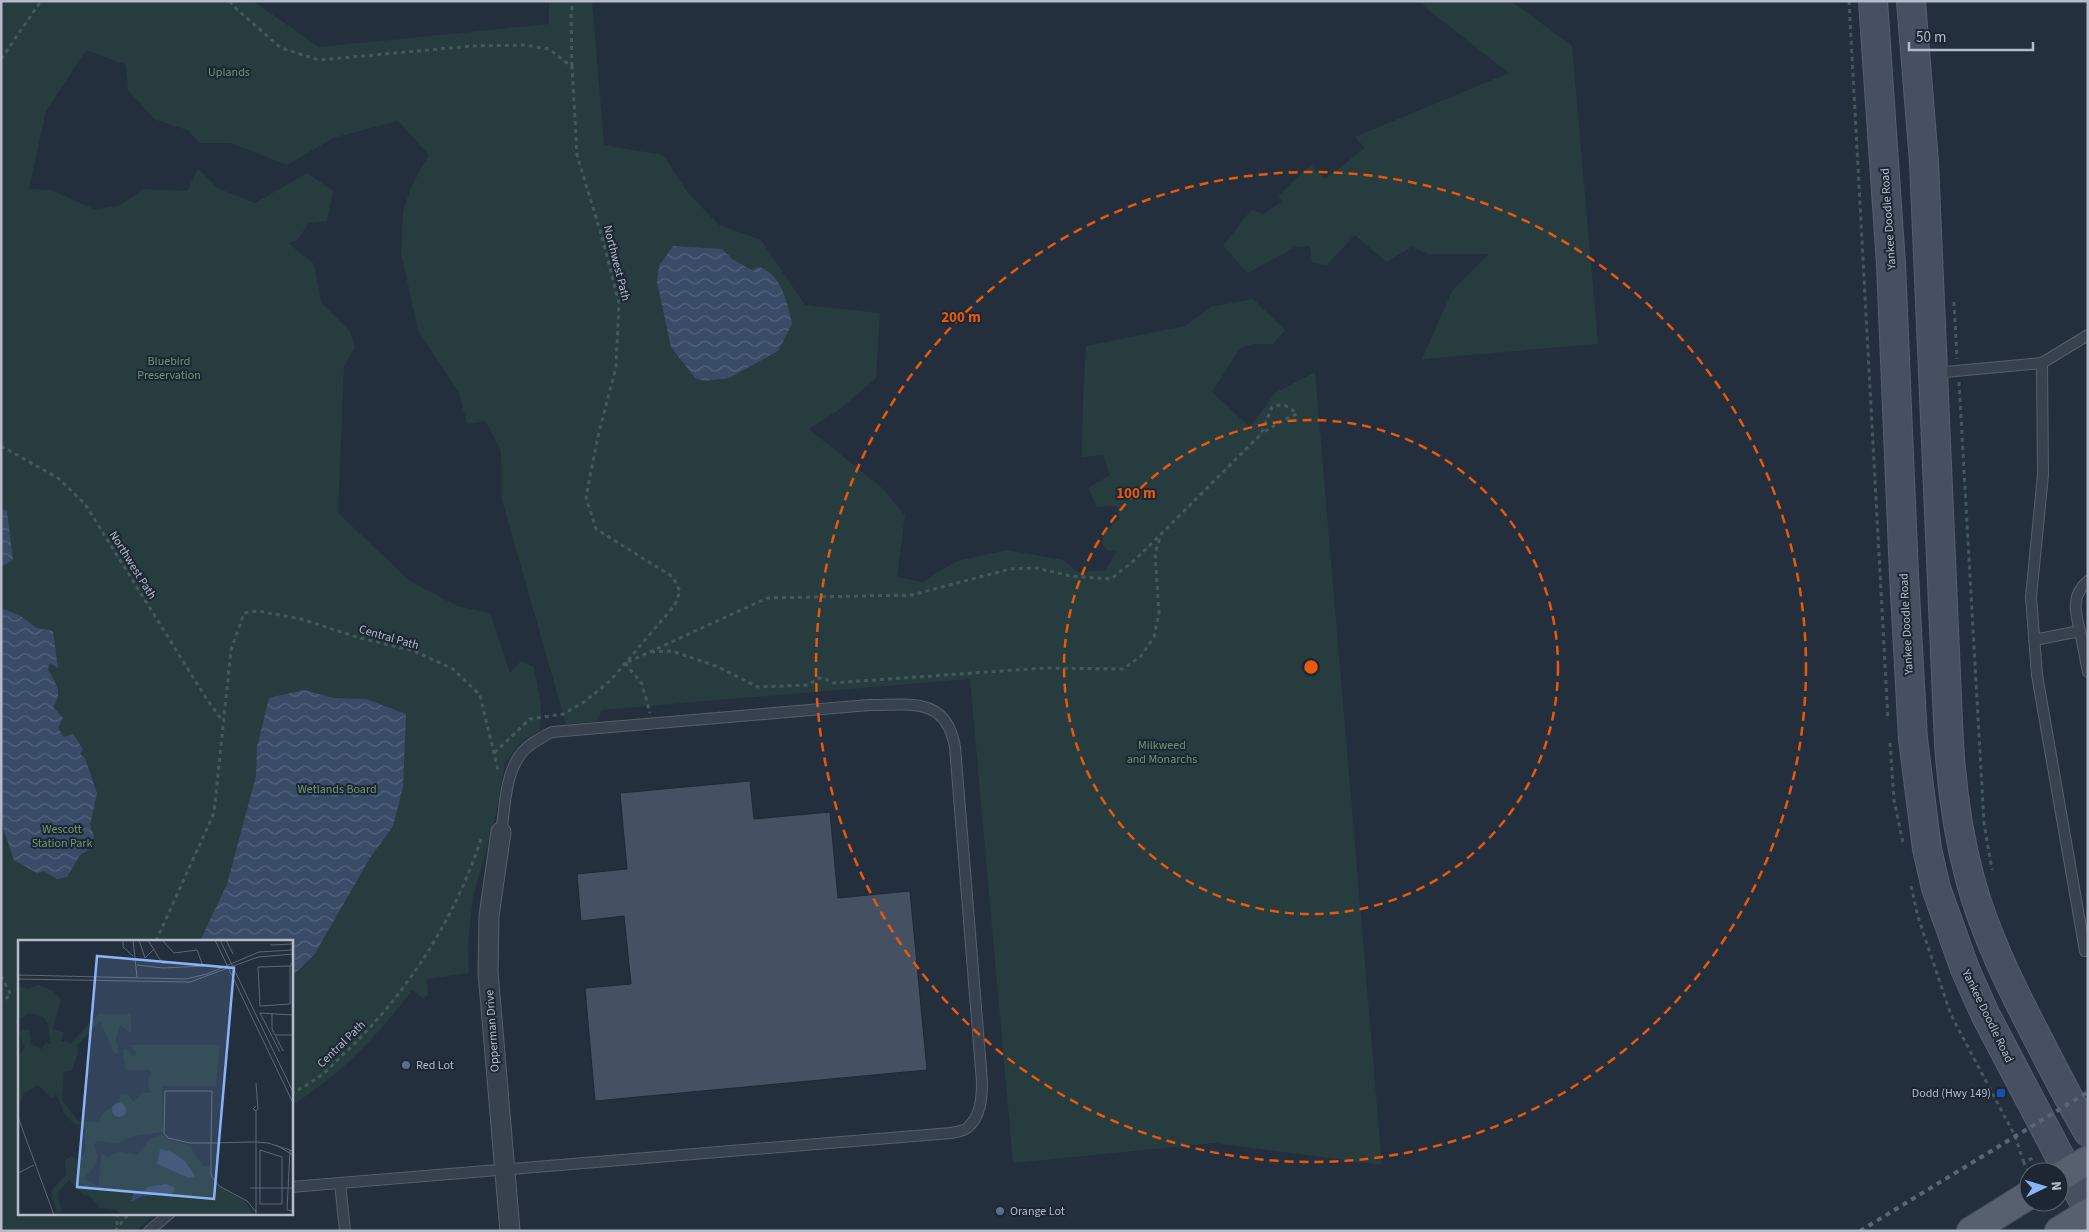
<svg xmlns="http://www.w3.org/2000/svg" width="2089" height="1232" font-family="'Source Sans 3',sans-serif">
  <defs>
    <pattern id="water-waves" width="16" height="10" patternUnits="userSpaceOnUse" patternTransform="scale(1.25)"><rect width="16" height="10" fill="#394c67"/><path d="M0 5q4-4 8 0t8 0" fill="none" stroke="#53647b"/></pattern>
  </defs>
  <rect width="100%" height="100%" fill="#242f3e"/>
  <!-- green -->
  <path fill="#263c3f" d="M4 1H253L319 47 549 24V1H592L604 145 663 155 688 193 719 225 761 240 805 305 880 313 876 378 840 409 809 429 882 488 905 515 897 577 922 582 957 561 1007 550 1063 560 1078 572 1105 570 1116 552 1107 550 1102 543 1105 532 1119 519 1117 506 1097 507 1088 488 1110 475 1103 455 1082 457 1083 399 1086 346 1185 326 1211 307 1253 299 1285 330 1273 344H1253L1240 348 1212 392 1250 427 1275 393 1315 372 1382 1165 1214 1143 1013 1163 970 679 601 710 599 721 566 724 502 500 501 451 486 421 467 424 459 393 418 330 401 253 403 211 412 185 429 155 398 121 333 138 287 165 231 143H200L187 130 154 119 128 90 126 65 86 50 46 111 29 189 51 190 94 209 119 206 143 189 187 191 198 169 217 188 255 203 307 173 333 191 327 221 309 223 297 240 288 243 314 264 321 302 350 331 355 347 344 367 338 513 410 581 457 606 490 613 510 673 521 661 534 667 541 704 540 730 520 743 505 763 496 814 473 897 468 944 469 973 427 979 428 995 423 998 412 990C378 1036 340 1075 291 1106V941H19V1213H155L136 1231H1V3Z
    M1417 1H1511L1572 46 1598 344 1422 359 1452 291 1489 254H1428L1412 247 1386 262 1355 235 1327 265 1312 263 1310 246 1295 247 1248 273 1223 246 1251 210 1264 214 1281 202 1279 195 1311 165 1325 179 1365 148 1355 137 1509 73Z"/>
  <!-- water -->
  <path fill="url(#water-waves)" d="M673 246 722 249 732 259 753 271 758 267C781 272 788 304 792 324L778 351 729 378 704 381 695 378 671 347 657 282 659 266Z
    M1 509 7 511 13 560 1 567Z
    M1 608 19 615 37 628 53 631 58 668 50 663 48 669C55 684 64 691 53 707L63 718 58 728 64 737 73 734 83 749 80 754 85 758 97 793 90 825 94 836 91 848 80 855 67 877 57 879 44 871 37 873 14 860 1 822Z
    M304 690 334 698 366 699 406 714 403 787 393 826 370 858 314 955 291 977V941H200L227 884 256 776 257 747 269 698Z"/>
  <!-- building -->
  <path fill="#455162" stroke="#1f2835" d="M750 781 754 819 830 812 838 898 910 891 927 1070 595 1101 585 988 631 984 624 916 581 921 577 874 627 869 620 793Z"/>
  <g fill="none" stroke-linecap="round" stroke-linejoin="round">
    <!-- lane casing -->
    <g stroke="#565f6c" stroke-width="12">
      <path id="lane" d="M2042 363 2043 475 2031 597 2037 675 2085 951H2088
        M1934 373 2042 363 2088 335
        M2080 631C2075 612 2071 595 2088 581
        M2034 640 2080 631 2088 672
        M340 1183 345 1231
        M291 1187 951 1133C956 1132 964 1131 967 1128 981 1117 982 1097 982 1082L955 747C946 696 910 705 869 705L552 732C540 738 525 746 518 758 505 779 505 808 501 832
        M149 1231 170 1213"/>
    </g>
    <!-- street casing -->
    <g stroke="#565f6c" stroke-width="21">
      <path id="street" d="M501 832 489 916 488 972 510 1231"/>
    </g>
    <!-- secondary casing -->
    <g stroke="#565f6c" stroke-width="30">
      <path id="secondary" d="M1873 1 1891 264 1904 575 1913 739 1927 849 1936 888 1965 969 1985 1014 2088 1210
        M1911 1 1924 162 1948 722C1950 775 1956 827 1970 879 1985 934 2010 985 2036 1035 2053 1068 2069 1100 2088 1132"/>
    </g>
    <!-- primary casing -->
    <g stroke="#414a57" stroke-width="30">
      <path id="primary" d="M2059 1177 2088 1160
        M1971 1231 2029 1195
        M2059 1231 2088 1213"/>
    </g>
    <!-- path -->
    <path stroke="#44595c" stroke-width="3" stroke-dasharray="4 4" stroke-linecap="butt" d="M230 1 233 6 281 48 319 60 472 46 525 45 549 49 572 67 577 155 602 237 619 303 616 367 597 441 586 497 596 529 673 577 680 591 675 605 610 681 584 702 563 714 530 719 494 753
      M1849 1 1888 720
      M1 59 41 1
      M572 66 571 15 573 1
      M1954 302 1957 359
      M1959 382 1984 823 1992 870
      M1 446 58 478 85 504 206 698 222 720
      M651 652 672 651 716 666 758 687 808 685 819 678 826 679 832 683 1044 668 1123 669 1141 656 1154 637 1159 613 1155 553 1161 535
      M628 662 767 598 912 595 1010 569 1036 568 1071 576 1111 579 1136 559 1261 434 1272 407C1283 402 1289 407 1297 414L1283 420 1261 434
      M625 663 642 684 650 713
      M1890 743 1894 800 1903 843
      M1911 886 1918 917 1951 1015 2015 1136 2024 1163
      M156 941 214 813 231 650 244 613 258 611 301 619 360 638 414 651 453 669 480 695 498 770
      M1 976 11 995 1 1002
      M291 1094C301 1088 311 1083 320 1076 330 1069 339 1058 348 1050 409 991 456 917 482 836
      M2029 1172 2024 1163 2036 1156
      M117 1213V1225
      M115 1231 129 1213"/>
    <!-- lane -->
    <use href="#lane" stroke="#38414e" stroke-width="10"/>
    <!-- street -->
    <use href="#street" stroke="#38414e" stroke-width="19"/>
    <!-- secondary -->
    <use href="#secondary" stroke="#465061" stroke-width="28"/>
    <!-- primary -->
    <use href="#primary" stroke="#56606e" stroke-width="28"/>
    <!-- rail -->
    <path stroke="#5a6575" stroke-width="4" stroke-dasharray="5 5" stroke-linecap="butt" d="M1860 1231 2088 1092"/>
  </g>
  <!-- distance rings -->
  <g fill="none" stroke="#e8590c" stroke-width="2.5" stroke-dasharray="9 6">
    <circle cx="1311" cy="667" r="247"/>
    <circle cx="1311" cy="667" r="495"/>
  </g>
  <!-- markers -->
  <g fill="#5c6f8a" stroke="#1d2633" stroke-width="2">
    <circle cx="406" cy="1065" r="5"/>
    <circle cx="1000" cy="1211" r="5"/>
  </g>
  <rect fill="#1a4fb4" stroke="#1d2633" stroke-width="2" x="1996" y="1088" width="10" height="10" rx="2.5"/>
  <g text-anchor="middle" stroke-width="4" stroke-linejoin="round" paint-order="stroke">
    <!-- park labels -->
    <g font-size="12" fill="#6b9a76" stroke="#1d2633">
      <text x="229" y="76">Uplands</text>
      <text x="169" y="365">Bluebird<tspan x="169" dy="14">Preservation</tspan></text>
      <text x="1162" y="749">Milkweed<tspan x="1162" dy="14">and Monarchs</tspan></text>
      <text x="337" y="793">Wetlands Board</text>
      <text x="62" y="833">Wescott<tspan x="62" dy="14">Station Park</tspan></text>
    </g>
    <!-- street labels -->
    <g font-size="12" fill="#b4bcc9" stroke="#1d2633">
      <text transform="translate(1888 219) rotate(-94)" y="4">Yankee Doodle Road</text>
      <text transform="translate(617 263) rotate(76)" y="4">Northwest Path</text>
      <text transform="translate(133 565) rotate(58)" y="4">Northwest Path</text>
      <text transform="translate(1906 624) rotate(-93)" y="4">Yankee Doodle Road</text>
      <text transform="translate(389 637) rotate(16)" y="4">Central Path</text>
      <text transform="translate(1988 1016) rotate(64)" y="4">Yankee Doodle Road</text>
      <text transform="translate(492 1031) rotate(-94)" y="4">Opperman Drive</text>
      <text transform="translate(341 1044) rotate(-44)" y="4">Central Path</text>
    </g>
    <!-- poi labels -->
    <g font-size="12" fill="#b4bcc9" stroke="#1d2633" text-anchor="start">
      <text x="416" y="1069">Red Lot</text>
      <text x="1991" y="1097" text-anchor="end">Dodd (Hwy 149)</text>
      <text x="1010" y="1215">Orange Lot</text>
    </g>
  </g>
  <!-- overview -->
  <g transform="translate(18 940)">
    <rect width="275" height="275" fill="#242f3e"/>
    <path d="M20 45 35 51 43 59 35 89 46 93 43 101 53 103 80 74H113V93L102 85 98 99 101 112 98 114 95 111 82 81 59 106 60 114 53 131 46 132 44 160 60 181 81 182 83 175 101 161 102 153 110 154 115 162 125 152 132 153 130 141 133 130H108L104 111 108 108 115 117 118 113 113 105H202L198 146H144L145 192 114 196 100 204 80 201 76 204 80 217 77 226 66 238 80 246 84 212 89 217 101 211 119 215 132 199 145 194 149 199 171 205 185 226H192L196 244 227 261 236 275H105L98 270 81 268 80 264 70 255 67 256 51 240 41 251 40 259 44 271 39 273 33 251 48 235 47 220 54 216 60 221 67 212V187L55 183 45 171 39 155 34 158 20 145 6 154 0 163V118L7 107 2 96 3 89 11 90 13 104 24 109 28 102 33 105 30 84 25 77 12 73 1 79 0 87V46L10 49Z" fill="#263c3f"/>
    <path d="M94 170a7 7 0 1 1 14 0a7 7 0 1 1-14 0ZM142 209 154 212 168 222 177 236 171 238 139 224ZM148 244 157 248 154 254 125 256 113 262 116 251 123 254 130 247Z" fill="#394c67"/>
    <path fill="none" stroke="#5e6776" stroke-width="1" d="M105 0V7L115 16M115 0 119 37M121 0 127 18 135 10M130 0 144 23H149M197 0 275 163M202 0 275 152M208 0 215 14M252 5 275 4M119 25 145 28 185 26 179 10 156 13 144 0M272 26 240 27 242 66 272 64V26L275 22M0 35 168 39 189 34 241 12 275 10M0 39 172 42 240 17 275 14M254 73V89L265 111M257 95H275M262 112 242 73 275 75M238 143 240 169 238 171 235 169 238 166M0 177 36 275M258 205 275 215M242 210 264 217V264H242ZM272 210 269 270 275 271M275 223V243M0 233 16 225M232 248H275M238 272 229 261 201 246 194 237 193 234V203L194 153V151H147L146 193 150 198 172 203H193L234 202H238L250 203 275 211M238 275V171"/>
    <path fill="#8ab4f8" fill-opacity="0.15" stroke="#8ab4f8" stroke-width="2.5" d="M79 16 216 28 196 259 59 247Z"/>
    <rect width="275" height="275" fill="none" stroke="#b4bcc9" stroke-width="2.5"/>
  </g>
  <circle cx="1311" cy="667" r="8" fill="#e8590c" stroke="#1d2633" stroke-width="2.5"/>
  <g font-size="15" text-anchor="middle" font-weight="bold" fill="#e8590c" stroke="#1d2633" stroke-width="4" stroke-linejoin="round" paint-order="stroke">
    <text x="961" y="322">200 m</text>
    <text x="1136" y="498">100 m</text>
  </g>
  <!-- border -->
  <rect width="2089" height="1232" fill="none" stroke="#b4bcc9" stroke-width="5"/>
  <!-- north arrow -->
  <g transform="translate(2044 1187) rotate(85)"><circle r="24" fill="#1d2633" stroke="#59626f"/>
  <path d="M0-4L9 19L0 12L-9 19Z" fill="#8ab4f8"/>
  <text y="-8" font-size="14" font-weight="bold" text-anchor="middle" fill="#b4bcc9">N</text>
  </g>
  <!-- scale -->
  <path d="M1909 42v8h124v-8" fill="none" stroke="#b4bcc9" stroke-width="2.5"/>
  <text x="1916" y="42" font-size="15" fill="#b4bcc9" stroke="#1d2633" stroke-width="4" paint-order="stroke">50 m</text>
</svg>
